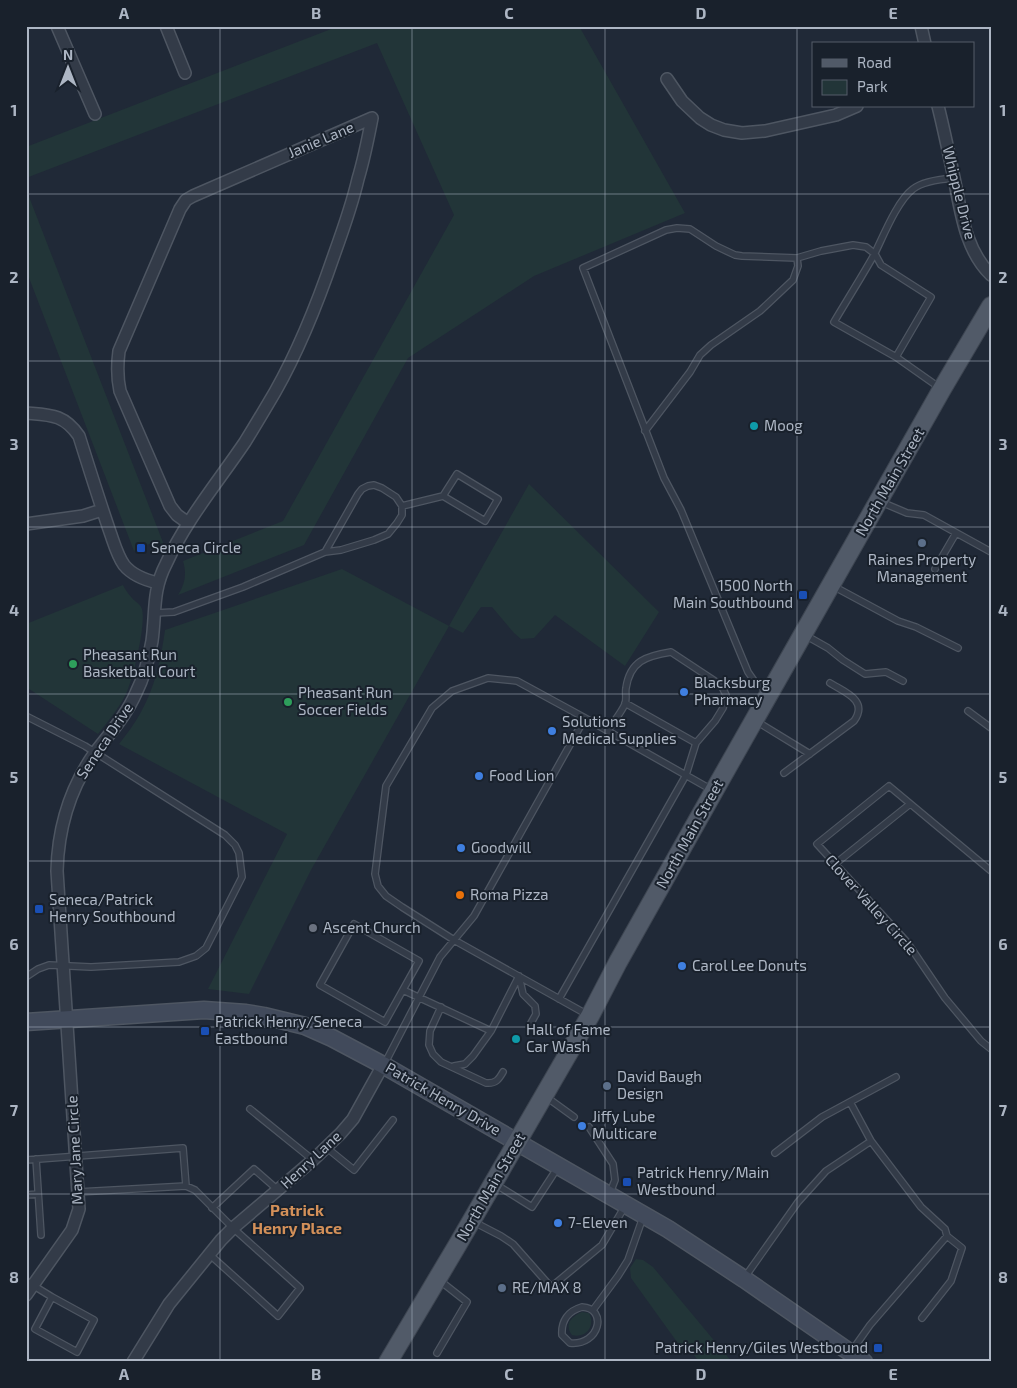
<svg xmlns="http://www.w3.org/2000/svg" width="1017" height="1388" font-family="'Exo 2',sans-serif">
  <rect width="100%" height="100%" fill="#202937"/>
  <!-- green -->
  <path fill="#223538" d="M339 26H579L685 213 534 276 408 358 304 545 178 595C185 584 187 574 183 561L283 521 454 215 377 43 26 178V147Z
    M26 189 147 501 164 545C153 542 143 544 134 551L26 270Z
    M529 484 659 612 625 666 555 615 534 638 521 639 514 633 492 607H481L463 633 449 626 311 870 249 994 208 989 287 834 119 744C127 734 135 723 141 712 155 687 161 659 165 630L342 569 449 626Z
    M123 585C125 589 128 594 132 598 135 602 140 603 142 609 146 624 134 674 128 689 122 705 109 720 98 734L26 687V624Z
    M636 1259 643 1260 653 1267 732 1362H699L691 1351 677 1342 631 1278 630 1268Z
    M582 1312 589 1313C596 1326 586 1339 572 1335 564 1324 571 1317 582 1312Z"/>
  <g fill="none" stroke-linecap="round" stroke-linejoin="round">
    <!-- service casing -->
    <g stroke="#4e5662" stroke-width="8">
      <path id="service" d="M940 388 896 357 834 322C847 300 861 278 874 255 883 237 897 201 913 189 923 181 942 179 954 178
        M645 431 690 372 700 355 711 345 760 311 793 280 798 266 797 258
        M457 474 498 499 485 521 443 496Z
        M881 502 907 513 924 515 991 552
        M402 506 443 496
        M935 569 956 533
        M833 586 898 621 916 627 958 648
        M155 613 174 612 243 587 325 552 341 550 374 540 388 534 397 523 402 515V506L396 497 382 488 374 485 368 486 362 489 358 494 325 552
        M805 635 828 648 843 660 865 674 886 672 903 681
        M768 692 755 682 748 672 681 510 664 478 583 268 666 230 677 228 690 229 716 246 735 255 742 256 797 258 821 251 853 245 866 247 875 254 881 265 931 297 896 357
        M625 703 696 743
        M968 711 991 728
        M26 716 85 746 225 835 235 845 239 853 242 877 206 948 196 956 179 962 91 967 49 965 38 969 26 977
        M756 721 810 754
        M784 773 854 721C869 700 844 692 830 683
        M835 864 910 804
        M991 871 889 786 817 844 907 942 945 998 981 1041 991 1049
        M354 924 419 961 385 1022 320 985Z
        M519 976 523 994 535 1006 536 1014 531 1023
        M403 990 491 1031
        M559 999 686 775 696 743 715 721 723 708 726 695 721 685 671 652C646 656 630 661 626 688 625 693 627 699 625 704 621 713 613 722 608 731
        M441 1007 430 1031 429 1045 433 1054 441 1062 486 1083C496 1084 499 1079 503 1072
        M588 1015 454 940 402 907 386 896 378 886 375 874 386 786 432 708 452 691 488 678 517 681 585 718 712 790
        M385 1063 440 957 474 916 585 718
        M454 1066 465 1064 473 1056 491 1031 519 976
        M545 1096 574 1117
        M850 1102 871 1141 921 1207 945 1229 947 1236 962 1248 951 1281 922 1318
        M250 1109 313 1160
        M589 1127 613 1164 615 1180 610 1193
        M327 1148 354 1170 393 1120
        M775 1153 822 1117 896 1077
        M36 1159 41 1235
        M26 1160 183 1148 186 1186
        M495 1184 532 1207 558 1167
        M78 1192 186 1186 195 1190 233 1228 300 1288 278 1316 209 1254
        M26 1195 38 1194
        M212 1208 254 1169 278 1190
        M474 1222 501 1236 513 1244 551 1287 602 1245 625 1206
        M745 1277 798 1202 826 1171 871 1141
        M26 1281 52 1297
        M52 1297 94 1320 77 1352 35 1329Z
        M582 1307C608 1308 600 1346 570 1343L562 1335C561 1321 568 1311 582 1307Z
        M593 1310 618 1276 628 1260 643 1217
        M851 1352 870 1325 947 1236
        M437 1353 467 1302 439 1280"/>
    </g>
    <!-- minor casing -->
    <g stroke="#4e5662" stroke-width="14">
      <path id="minor" d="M57 26 95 114
        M166 26 185 73
        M921 26 925 44
        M667 79 682 101 700 118 711 125 724 130 742 133 765 131 836 115 857 106
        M938 106C944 130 949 154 954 178 961 211 965 250 991 275
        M26 413C50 415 64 414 79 436 89 468 99 500 110 532 114 543 117 555 124 565 132 575 145 580 158 583
        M26 524 83 516 102 510
        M26 1295 72 1230 79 1209 57 871C58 828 69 790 94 754 109 734 126 716 136 693 144 677 149 658 152 641 156 612 152 591 166 564 186 520 218 482 245 442 255 426 265 409 275 392 300 348 318 302 334 255 343 230 352 205 358 179 364 159 368 139 372 118L193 196 186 200 180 209 119 351C117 366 117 377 120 391L170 506 177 515 188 523
        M133 1362 169 1304 221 1240 233 1228 313 1160 341 1133 353 1119 383 1065"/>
    </g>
    <!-- secondary casing -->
    <g stroke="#4e5662" stroke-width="19">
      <path id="secondary" d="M26 1022 204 1010 246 1013 264 1016 305 1026 332 1038 383 1065 668 1229 744 1279 864 1362"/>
    </g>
    <!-- primary casing -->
    <g stroke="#3d4551" stroke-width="20">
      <path id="primary" d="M388 1362 458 1244 590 1016 618 962 714 791 942 389 991 306"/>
    </g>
    <!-- service -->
    <use href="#service" stroke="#333b48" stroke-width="5.5"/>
    <!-- minor -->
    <use href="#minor" stroke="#333b48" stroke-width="11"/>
    <!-- secondary -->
    <use href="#secondary" stroke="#414a5b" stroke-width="16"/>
    <!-- primary -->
    <use href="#primary" stroke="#515a68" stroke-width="18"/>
  </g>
  <!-- grid -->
  <path fill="none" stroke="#adb6c4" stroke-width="1" stroke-opacity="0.55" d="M220 26V1362M412 26V1362M605 26V1362M797 26V1362M26 194H991M26 361H991M26 527H991M26 694H991M26 861H991M26 1027H991M26 1194H991"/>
  <!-- markers -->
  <g fill="#0f9aa8" stroke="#19212c" stroke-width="2">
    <circle cx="754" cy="426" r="5"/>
    <circle cx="516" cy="1039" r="5"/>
  </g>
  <g fill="#5c6f8a" stroke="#19212c" stroke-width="2">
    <circle cx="922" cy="543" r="5"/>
    <circle cx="607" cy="1086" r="5"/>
    <circle cx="502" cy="1288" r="5"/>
  </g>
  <g fill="#1a4fb4" stroke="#19212c" stroke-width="2">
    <rect x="136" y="543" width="10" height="10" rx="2.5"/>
    <rect x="798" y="590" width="10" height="10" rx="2.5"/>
    <rect x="34" y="904" width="10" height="10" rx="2.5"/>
    <rect x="200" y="1026" width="10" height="10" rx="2.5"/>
    <rect x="622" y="1177" width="10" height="10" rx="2.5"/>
    <rect x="873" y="1343" width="10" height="10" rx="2.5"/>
  </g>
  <g fill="#2e9e5b" stroke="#19212c" stroke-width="2">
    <circle cx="73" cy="664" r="5"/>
    <circle cx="288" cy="702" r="5"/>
  </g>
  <g fill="#3f7fe0" stroke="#19212c" stroke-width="2">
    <circle cx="684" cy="692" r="5"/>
    <circle cx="552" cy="731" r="5"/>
    <circle cx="479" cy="776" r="5"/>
    <circle cx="461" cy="848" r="5"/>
    <circle cx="682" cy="966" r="5"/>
    <circle cx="582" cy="1126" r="5"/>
    <circle cx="558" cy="1223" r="5"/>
  </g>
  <circle fill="#e8710a" stroke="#19212c" stroke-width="2" cx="460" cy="895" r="5"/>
  <circle fill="#6b7280" stroke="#19212c" stroke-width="2" cx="313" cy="928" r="5"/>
  <g text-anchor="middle" stroke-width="4" stroke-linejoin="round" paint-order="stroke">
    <!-- street labels -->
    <g font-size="15" fill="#adb6c4" stroke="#19212c">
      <text transform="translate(321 140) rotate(-23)" y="5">Janie Lane</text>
      <text transform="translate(959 193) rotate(76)" y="5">Whipple Drive</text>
      <text transform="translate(890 482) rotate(-60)" y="5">North Main Street</text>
      <text transform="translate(105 741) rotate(-56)" y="5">Seneca Drive</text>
      <text transform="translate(690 834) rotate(-61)" y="5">North Main Street</text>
      <text transform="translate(871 905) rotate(48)" y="5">Clover Valley Circle</text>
      <text transform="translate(443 1099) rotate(30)" y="5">Patrick Henry Drive</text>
      <text transform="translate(75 1150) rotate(-93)" y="5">Mary Jane Circle</text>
      <text transform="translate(311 1160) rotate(-43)" y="5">Henry Lane</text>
      <text transform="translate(491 1187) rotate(-60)" y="5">North Main Street</text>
    </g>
    <!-- poi labels -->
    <g font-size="15" fill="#adb6c4" stroke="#19212c" text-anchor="start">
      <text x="764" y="431">Moog</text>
      <text x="151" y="553">Seneca Circle</text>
      <text x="922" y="565" text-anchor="middle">Raines Property<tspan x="922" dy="17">Management</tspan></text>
      <text x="793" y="591" text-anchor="end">1500 North<tspan x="793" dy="17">Main Southbound</tspan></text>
      <text x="83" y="660">Pheasant Run<tspan x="83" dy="17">Basketball Court</tspan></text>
      <text x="694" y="688">Blacksburg<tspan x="694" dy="17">Pharmacy</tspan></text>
      <text x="298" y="698">Pheasant Run<tspan x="298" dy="17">Soccer Fields</tspan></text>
      <text x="562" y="727">Solutions<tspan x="562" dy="17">Medical Supplies</tspan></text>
      <text x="489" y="781">Food Lion</text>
      <text x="471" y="853">Goodwill</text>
      <text x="470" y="900">Roma Pizza</text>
      <text x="49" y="905">Seneca/Patrick<tspan x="49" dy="17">Henry Southbound</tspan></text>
      <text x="323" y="933">Ascent Church</text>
      <text x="692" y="971">Carol Lee Donuts</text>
      <text x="215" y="1027">Patrick Henry/Seneca<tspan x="215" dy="17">Eastbound</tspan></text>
      <text x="526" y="1035">Hall of Fame<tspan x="526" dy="17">Car Wash</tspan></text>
      <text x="617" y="1082">David Baugh<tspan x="617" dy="17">Design</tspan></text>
      <text x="592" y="1122">Jiffy Lube<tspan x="592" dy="17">Multicare</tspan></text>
      <text x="637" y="1178">Patrick Henry/Main<tspan x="637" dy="17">Westbound</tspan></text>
      <text x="568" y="1228">7-Eleven</text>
      <text x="512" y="1293">RE/MAX 8</text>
      <text x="868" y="1353" text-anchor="end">Patrick Henry/Giles Westbound</text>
    </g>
    <!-- neighbourhood labels -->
    <g font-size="16" font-weight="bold" fill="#d39059" stroke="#19212c">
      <text x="297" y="1216">Patrick<tspan x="297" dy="18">Henry Place</tspan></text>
    </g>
  </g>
  <!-- border -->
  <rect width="1017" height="1388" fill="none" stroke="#19212c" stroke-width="55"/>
  <!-- legend -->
  <rect x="812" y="42" width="162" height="65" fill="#19212c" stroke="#545d69"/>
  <rect x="822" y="59" width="25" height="8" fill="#515a68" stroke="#545d69"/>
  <text x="857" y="68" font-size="15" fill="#adb6c4">Road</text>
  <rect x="822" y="80" width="25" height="15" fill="#223538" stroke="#545d69"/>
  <text x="857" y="92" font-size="15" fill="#adb6c4">Park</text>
  <!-- north arrow -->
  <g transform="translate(68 68)" stroke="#19212c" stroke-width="4" paint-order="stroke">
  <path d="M0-4L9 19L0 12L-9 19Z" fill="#adb6c4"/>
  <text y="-8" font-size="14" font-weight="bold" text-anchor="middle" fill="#adb6c4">N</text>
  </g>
  <rect x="28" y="28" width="962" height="1332" fill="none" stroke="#adb6c4" stroke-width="2"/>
  <g font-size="16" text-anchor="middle" font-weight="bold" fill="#adb6c4">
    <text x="124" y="19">A</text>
    <text x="316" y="19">B</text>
    <text x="509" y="19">C</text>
    <text x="701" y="19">D</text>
    <text x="893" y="19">E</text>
    <text x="14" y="116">1</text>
    <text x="1003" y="116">1</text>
    <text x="14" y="283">2</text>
    <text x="1003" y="283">2</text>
    <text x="14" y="450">3</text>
    <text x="1003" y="450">3</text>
    <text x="14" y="616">4</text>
    <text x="1003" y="616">4</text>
    <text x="14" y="783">5</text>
    <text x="1003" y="783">5</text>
    <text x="14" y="950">6</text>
    <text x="1003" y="950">6</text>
    <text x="14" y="1116">7</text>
    <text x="1003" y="1116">7</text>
    <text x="14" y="1283">8</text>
    <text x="1003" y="1283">8</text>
    <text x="124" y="1380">A</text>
    <text x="316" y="1380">B</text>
    <text x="509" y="1380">C</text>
    <text x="701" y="1380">D</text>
    <text x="893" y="1380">E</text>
  </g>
</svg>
